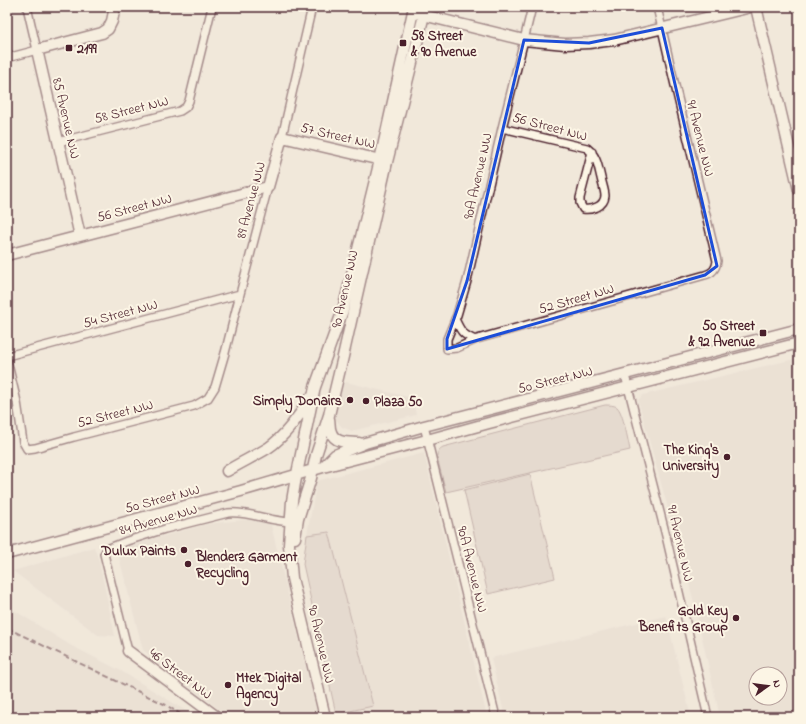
<svg xmlns="http://www.w3.org/2000/svg" width="806" height="724" font-family="'Indie Flower',sans-serif">
  <rect width="100%" height="100%" fill="#f1e8da"/>
  <filter id="ink" filterUnits="userSpaceOnUse"><feTurbulence type="fractalNoise" baseFrequency=".025" numOctaves="2"/><feDisplacementMap in="SourceGraphic" scale="8" xChannelSelector="R" yChannelSelector="G"/><feConvolveMatrix kernelMatrix="1 2 1 2 8 2 1 2 1" color-interpolation-filters="sRGB"/></filter>
  <g filter="url(#ink)">
    <!-- built -->
    <path fill="#e4d9cd" fill-rule="evenodd" d="M799 358V717H720L694 602 638 400 643 395ZM756 674H780V698H756Z
      M346 382 412 398 416 415 352 431 342 427 333 416 339 389Z
      M424 453 487 717H337L336 714 373 705 328 532 307 535 317 481Z
      M269 517 318 717H229L143 650 117 549 207 524Z
      M94 547 99 561 115 636 98 635 13 571Z
      M7 606 70 645 121 671 196 717H16L7 710Z
      M666 616 691 717H505L491 658Z"/>
    <!-- green -->
    <path fill="#d8cac0" stroke="#917476" d="M605 405C609 405 614 405 617 407 623 412 628 441 630 450L446 492 437 457C437 452 439 449 443 447Z
      M530 474 555 578 488 594 464 490Z
      M329 532 373 706 336 714 303 564 307 535Z"/>
    <g fill="none" stroke-linecap="round" stroke-linejoin="round">
      <!-- street casing -->
      <g stroke="#4a1f2b" stroke-width="10">
        <path id="street" d="M532 7 524 40 502 128 467 281 457 315 447 339V349L457 348 477 339 705 275C713 273 716 269 717 261L673 77 657 7
          M7 58 37 50 27 7
          M502 128 587 148C597 156 598 166 601 178 602 183 605 191 605 196 604 207 592 210 583 209L580 203V198L592 152
          M282 137 312 7
          M58 142 180 111 186 107 189 101 212 7
          M455 319C461 332 462 334 475 340
          M7 356 240 294
          M7 360 17 402 23 442 27 449 35 448 74 437 194 406 208 398 215 387 225 353 240 294 268 187
          M625 375 666 536 708 717
          M424 426 496 717
          M128 651 104 554 107 549 127 541 165 529 228 513C251 511 272 523 295 522"/>
      </g>
      <!-- secondary casing -->
      <g stroke="#4a1f2b" stroke-width="13">
        <path id="secondary" d="M756 7 799 190
          M419 14 524 40 565 44 589 43 614 40 751 7
          M80 236 37 50 102 33 108 29 112 21 115 7
          M7 255 268 187 282 137 385 161
          M329 419C330 423 329 428 331 432 335 444 349 442 359 443
          M323 467 335 455 365 443 424 426 799 329
          M227 471C240 463 255 456 268 448 284 437 300 416 310 398
          M295 538 298 519 311 478 316 455 329 415 342 361 387 162 426 7
          M7 554 241 491 323 467 427 440 489 423 799 343
          M128 651 217 717
          M325 717 292 578 289 545 292 501 295 483 315 387 343 310 380 160 414 7"/>
      </g>
      <!-- street -->
      <use href="#street" stroke="#fcf5e5" stroke-width="7"/>
      <!-- secondary -->
      <use href="#secondary" stroke="#fcf5e5" stroke-width="10"/>
      <!-- rail -->
      <path stroke="#4a1f2b" stroke-width="2" stroke-dasharray="6 3" stroke-linecap="butt" d="M7 628 166 705 185 717"/>
    </g>
  </g>
  <!-- marked area -->
  <path d="M0 0H806V724H0ZM662 28 717 266 705 275 447 349V339L467 281 524 40 589 43Z" fill="#f1e8da" fill-opacity=".55" fill-rule="evenodd"/>
  <path fill="none" stroke="#1d4ed8" stroke-width="3" stroke-linejoin="round" d="M662 28 717 266 705 275 447 349V339L467 281 524 40 589 43Z"/>
  <!-- markers -->
  <g fill="#4a1f2b" stroke="#fcf5e5" stroke-width="1.5">
    <rect x="399" y="39" width="8" height="8" rx="2"/>
    <rect x="65" y="44" width="8" height="8" rx="2"/>
    <rect x="759" y="329" width="8" height="8" rx="2"/>
    <circle cx="350" cy="400" r="4"/>
    <circle cx="366" cy="401" r="4"/>
    <circle cx="727" cy="457" r="4"/>
    <circle cx="184" cy="550" r="4"/>
    <circle cx="188" cy="564" r="4"/>
    <circle cx="736" cy="618" r="4"/>
    <circle cx="228" cy="685" r="4"/>
  </g>
  <g text-anchor="middle" stroke-width="4" stroke-linejoin="round" paint-order="stroke">
    <!-- poi labels -->
    <g font-size="14" font-weight="bold" fill="#4a1f2b" stroke="#fcf5e5" text-anchor="start">
      <text x="411" y="40">58 Street<tspan x="411" dy="16">&amp; 90 Avenue</tspan></text>
      <text x="77" y="53">2199</text>
      <text x="755" y="330" text-anchor="end">50 Street<tspan x="755" dy="16">&amp; 92 Avenue</tspan></text>
      <text x="342" y="405" text-anchor="end">Simply Donairs</text>
      <text x="374" y="406">Plaza 50</text>
      <text x="719" y="454" text-anchor="end">The King's<tspan x="719" dy="16">University</tspan></text>
      <text x="176" y="555" text-anchor="end">Dulux Paints</text>
      <text x="196" y="561">Blenderz Garment<tspan x="196" dy="16">Recycling</tspan></text>
      <text x="728" y="615" text-anchor="end">Gold Key<tspan x="728" dy="16">Benefits Group</tspan></text>
      <text x="236" y="682">Mtek Digital<tspan x="236" dy="16">Agency</tspan></text>
    </g>
    <!-- street labels -->
    <g font-size="14" fill="#4a1f2b" stroke="#fcf5e5">
      <text transform="translate(131 109) rotate(-14)" y="5">58 Street NW</text>
      <text transform="translate(67 118) rotate(77)" y="5">85 Avenue NW</text>
      <text transform="translate(550 126) rotate(15)" y="5">56 Street NW</text>
      <text transform="translate(338 135) rotate(13)" y="5">57 Street NW</text>
      <text transform="translate(701 138) rotate(76)" y="5">91 Avenue NW</text>
      <text transform="translate(477 176) rotate(-77)" y="5">90A Avenue NW</text>
      <text transform="translate(250 200) rotate(-75)" y="5">89 Avenue NW</text>
      <text transform="translate(134 207) rotate(-15)" y="5">56 Street NW</text>
      <text transform="translate(344 289) rotate(-77)" y="5">90 Avenue NW</text>
      <text transform="translate(576 298) rotate(-16)" y="5">52 Street NW</text>
      <text transform="translate(120 313) rotate(-15)" y="5">54 Street NW</text>
      <text transform="translate(555 379) rotate(-14)" y="5">50 Street NW</text>
      <text transform="translate(115 413) rotate(-14)" y="5">52 Street NW</text>
      <text transform="translate(162 498) rotate(-15)" y="5">50 Street NW</text>
      <text transform="translate(158 519) rotate(-16)" y="5">84 Avenue NW</text>
      <text transform="translate(681 543) rotate(77)" y="5">91 Avenue NW</text>
      <text transform="translate(473 569) rotate(76)" y="5">90A Avenue NW</text>
      <text transform="translate(322 644) rotate(77)" y="5">90 Avenue NW</text>
      <text transform="translate(181 673) rotate(37)" y="5">46 Street NW</text>
    </g>
  </g>
  <!-- margin -->
  <rect width="806" height="724" fill="none" stroke="#fcf5e5" stroke-width="24"/>
  <rect x="12" y="12" width="782" height="700" fill="none" stroke="#4a1f2b" stroke-width="1.5" filter="url(#ink)"/>
  <!-- north arrow -->
  <g transform="translate(768 686) rotate(76)"><circle r="19" fill="#fcf5e5" stroke="#b59f9b"/>
  <path d="M0-3L7 15L0 10L-7 15Z" fill="#4a1f2b"/>
  <text y="-6" font-size="11" font-weight="bold" text-anchor="middle" fill="#4a1f2b">N</text>
  </g>
</svg>
